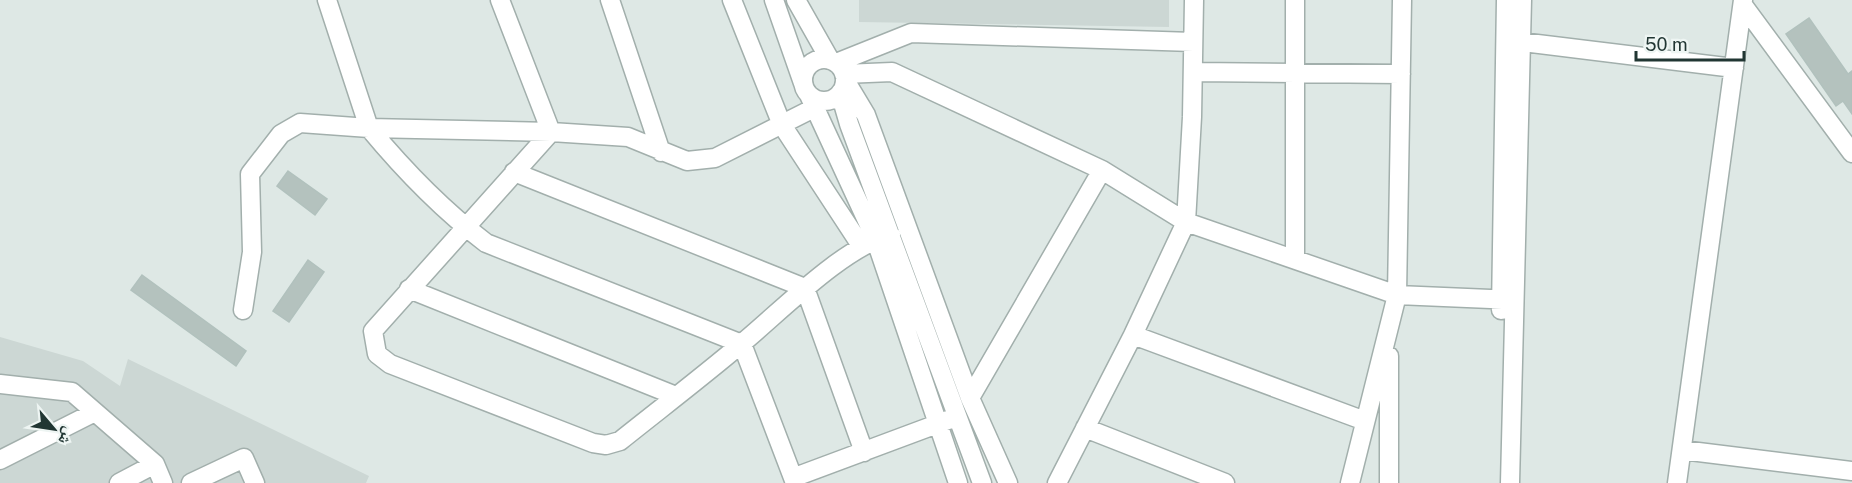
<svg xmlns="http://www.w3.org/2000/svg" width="1852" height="483" font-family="'Public Sans','Noto Naskh Arabic',sans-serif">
  <rect width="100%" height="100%" fill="#dee8e5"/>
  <!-- built -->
  <path fill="#ccd7d4" d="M859 0H1169V27L859 22Z
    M0 337 83 361 120 386 128 359 369 476 366 483H0Z"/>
  <!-- building -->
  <path fill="#b4c2be" stroke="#b1c1bd" stroke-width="1.5" d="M1809 18 1848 74 1852 71V114L1843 101 1836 106 1786 34Z
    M288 171 327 199 315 215 277 186Z
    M308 260 324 272 289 322 273 311Z
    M142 275 246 351 236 366 131 290Z"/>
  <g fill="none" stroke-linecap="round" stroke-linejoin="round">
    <!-- minor casing -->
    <g stroke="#a2afac" stroke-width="21">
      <path id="minor" d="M327 0 369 128C403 169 444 211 486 243L742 344 795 483
        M500 0 551 132 373 331 377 354 390 364 593 443 606 445 620 441C660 409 702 377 741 344 779 313 845 245 891 235
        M610 0 661 152
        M732 0 782 125 862 247
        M774 0 803 83
        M796 0 830 60
        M1743 5 1852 153
        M1522 42 1734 68
        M803 80a21 21 0 1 1 42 0a21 21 0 1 1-42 0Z
        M836 63 911 33 1193 42
        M1193 72 1401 74
        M844 74 892 72 1102 170 1186 222 1397 295 1514 300
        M845 80 866 115 970 398 1008 483
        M840 93 849 124 982 483
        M809 95 875 238 958 483
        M514 172 805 288 864 452
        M1295 259V0
        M409 289 676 396
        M243 310 252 252 250 174 281 134 300 123 369 128 551 132 628 137 687 161 715 158 816 107
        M1501 310 1506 0
        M1133 335 1365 421
        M0 384 72 392 155 464 163 483
        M970 398 1102 170
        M1085 428 1225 483
        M1682 450 1852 471
        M0 460 95 412
        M795 477 948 420
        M119 483 155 464
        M191 483 244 458 255 483
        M1057 483 1133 335 1186 222 1192 117 1194 0
        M1350 483 1397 295 1402 0
        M1389 483V356
        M1510 483 1522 0
        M1677 483 1743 0"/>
    </g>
    <!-- minor -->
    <use href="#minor" stroke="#fff" stroke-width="18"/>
  </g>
  <!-- north arrow -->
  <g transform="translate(54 429) rotate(119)" stroke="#eef5f3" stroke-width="4.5" paint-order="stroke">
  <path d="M0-4.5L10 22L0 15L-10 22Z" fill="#213633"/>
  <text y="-9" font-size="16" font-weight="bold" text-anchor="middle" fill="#213633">ش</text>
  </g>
  <!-- scale -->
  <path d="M1636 51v9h108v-9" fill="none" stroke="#213633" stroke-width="3"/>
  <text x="1645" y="51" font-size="18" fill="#213633" stroke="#eef5f3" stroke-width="4.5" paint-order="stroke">50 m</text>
</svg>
